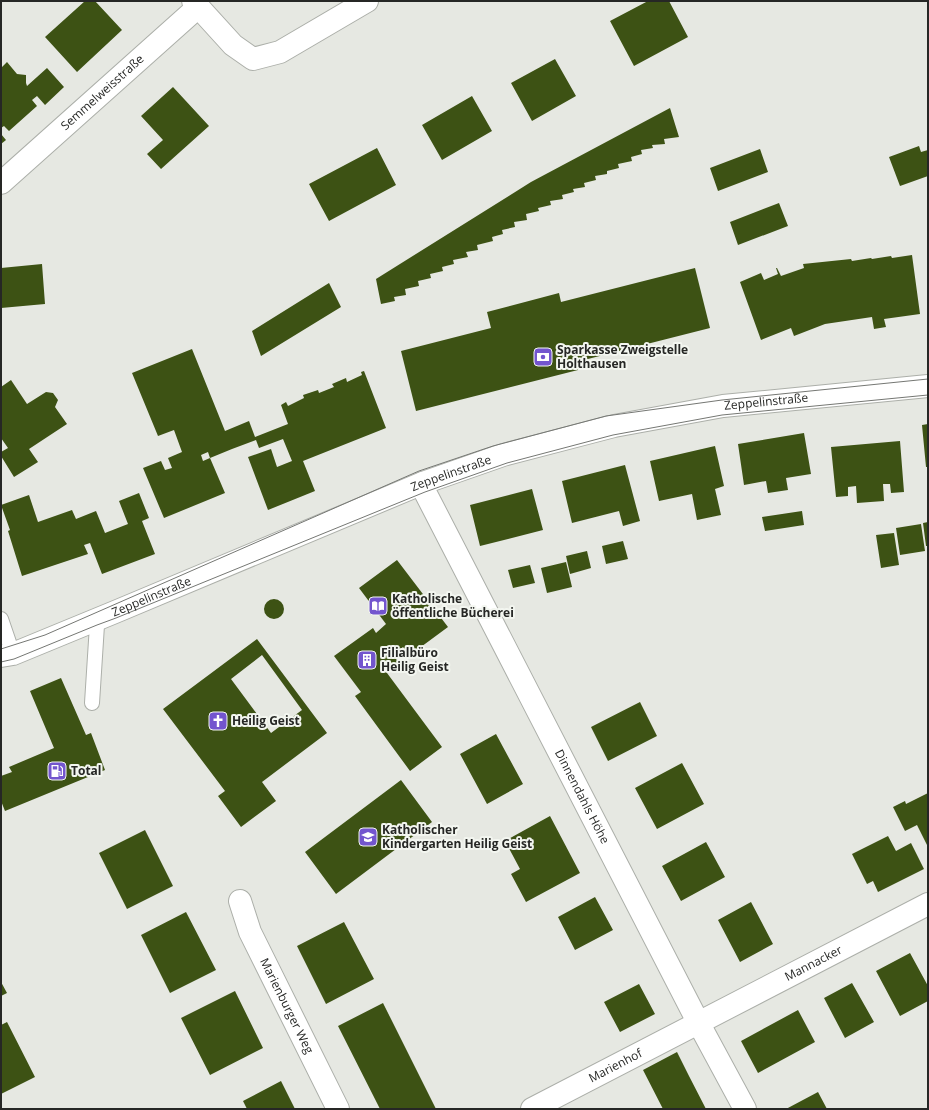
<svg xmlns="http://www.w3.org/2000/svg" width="929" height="1110" font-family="'Open Sans',sans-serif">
  <rect width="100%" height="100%" fill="#e6e8e2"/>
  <!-- building -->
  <path fill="#3d5214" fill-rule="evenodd" d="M85 1H95L122 30 77 72 45 37Z
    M648 1H669L688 37 634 66 610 21Z
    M555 59 576 96 532 121 511 83Z
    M7 62 17 74 26 75V83L27 86 47 68 64 87 45 105 37 96 32 100 37 106 9 131 4 126 1 128V68Z
    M173 87 209 126 161 169 147 154 163 140 141 116Z
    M472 96 492 131 442 160 422 125Z
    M670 108 679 137 664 139 665 144 652 145 653 148 641 150 642 154 631 157 632 161 618 164 619 168 607 171V174L595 176 596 180 584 183 585 187 573 189 574 192 562 195 563 199 550 201 551 205 538 208 539 211 526 214 527 220 514 222 515 227 502 230 503 234 492 237 493 241 477 245 478 250 466 252 468 257 453 260 454 264 442 267 443 271 430 274 431 278 418 281 419 286 405 289 406 295 394 297 395 301 381 304 376 279 531 182Z
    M1 134 6 140 1 144Z
    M919 146 921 152 928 150V176L900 186 889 157Z
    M377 148 396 185 329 221 309 184Z
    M760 149 768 172 718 191 710 168Z
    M779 203 788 226 738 245 730 222Z
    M912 255 920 314 884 319 886 327 874 329 872 317 825 324 794 336 791 328 761 340 740 282 761 273 764 280 778 274 776 268H777L781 276 804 268 803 264 851 259 852 261 871 258 872 259 891 256 892 258Z
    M42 264 45 304 1 308V268Z
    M695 268 710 328 576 362 578 370 416 411 401 351 491 328 487 312 559 293 561 302Z
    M329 283 341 307 261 356 252 331Z
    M192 349 225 431 249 421 255 437 288 424 281 405 286 402 288 406 304 398 303 395 318 390 319 393 334 387 332 384 346 378 347 382 362 375 361 372 364 371 386 428 303 461 315 491 268 510 248 457 271 449 277 467 292 461 283 439 259 448 256 440 232 449 210 458 225 493 164 518 143 468 161 461 165 470 172 468 168 458 182 452 174 430 158 436 132 373ZM208 452 210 458 203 461 201 455Z
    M11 380 27 404 46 392 53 393 58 400 55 407 67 424 29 449 38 462 14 477 1 456V452L8 448 1 438V387Z
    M928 424V467H926L922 425Z
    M804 433 811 474 786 478 788 490 768 493 766 481 744 485 738 444Z
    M900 441 904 492 891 493 890 484H883L884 501 857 503 856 486 848 487V496L836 497 831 447Z
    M715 446 724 486 715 489 721 515 697 520 692 494 659 501 650 461Z
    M625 465 640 521 623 526 619 511 572 523 562 481Z
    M532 489 543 530 480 546 470 505Z
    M139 493 149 518 142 521 155 554 102 574 90 543 84 545 88 554 22 576 8 531 10 530 1 505 29 495 38 522 72 510 76 519 96 511 105 533 128 524 119 501Z
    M802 511 804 525 765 531 762 517Z
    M928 522V546H926L923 523Z
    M921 524 925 551 900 555 896 528Z
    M894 533 899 565 881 568 876 535Z
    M623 541 628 559 606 564 602 546Z
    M587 551 591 568 570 574 566 556Z
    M397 560 448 627 410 655 403 647 393 655 399 663 387 673 442 747 410 771 355 696 361 692 334 656 373 628 376 633 386 624 359 588Z
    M566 562 572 587 547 593 541 568Z
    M530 565 535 583 513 588 508 570Z
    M264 609a10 10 0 1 1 20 0a10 10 0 1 1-20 0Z
    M257 639 327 733 262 782 276 801 241 827 218 796 225 791 163 709ZM262 655 302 710 271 733 231 679Z
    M61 678 86 735 91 733 105 770 5 811 1 801V776L12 772 9 767 54 748 30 691Z
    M640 702 657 736 608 761 591 727Z
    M496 734 523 784 487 804 460 754Z
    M682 763 704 804 657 829 635 788Z
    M401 780 432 822 336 894 305 852Z
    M928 793V847L917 825 905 831 893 807 905 801 906 804Z
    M550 816 580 873 526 902 511 874 520 869 505 841Z
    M145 830 173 886 127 909 99 853Z
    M888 836 896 851 911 843 924 869 878 892 873 881 867 884 852 854Z
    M706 842 725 877 681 901 662 866Z
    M595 897 613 930 575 950 558 917Z
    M751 902 773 944 740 962 718 920Z
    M186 912 216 970 170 993 141 935Z
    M344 922 374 979 326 1004 297 946Z
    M910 953 928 986V1001L900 1016 876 971Z
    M1 982 7 993 1 996Z
    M852 983 874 1022 845 1038 824 998Z
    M639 984 655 1014 620 1032 604 1002Z
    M235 991 263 1048 210 1075 181 1018Z
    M383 1003 436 1109H380L338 1026Z
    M798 1010 815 1042 758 1073 741 1041Z
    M7 1022 35 1077 1 1094V1025Z
    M677 1052 689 1076 706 1109H663L643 1070Z
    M281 1081 295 1109H247L243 1101Z
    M818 1092 827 1109H786Z"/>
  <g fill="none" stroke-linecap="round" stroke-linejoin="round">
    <!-- service casing -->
    <g stroke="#acafa9" stroke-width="16">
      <path id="service" d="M1 619 13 654
        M92 703 97 625 96 620"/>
    </g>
    <!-- minor casing -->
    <g stroke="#acafa9" stroke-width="24">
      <g id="minor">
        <path d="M193 1 233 45 253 59 280 52 367 1"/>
        <path id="s1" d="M1 183 198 7"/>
        <path id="s2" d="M423 483 425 492 698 1022 745 1109"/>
        <path id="s3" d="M240 901 250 932 338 1109"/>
        <path id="s4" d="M532 1109 928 904"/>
      </g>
    </g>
    <!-- secondary casing -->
    <g stroke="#acafa9" stroke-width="24">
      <g id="secondary">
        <path id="s5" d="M1 656 13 654 115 612 423 483 503 455 614 426 723 406 928 386"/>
      </g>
    </g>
    <!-- service -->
    <use href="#service" stroke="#fff" stroke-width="14"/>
    <!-- minor -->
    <use href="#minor" stroke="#fff" stroke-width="22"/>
    <!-- secondary -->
    <use href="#secondary" stroke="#fff" stroke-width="22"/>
    <!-- tram -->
    <path stroke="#757773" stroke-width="1" d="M1 649 45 635 419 471 493 446 606 416 722 400 928 379
      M1 662 14 659 97 625 116 618 425 492 507 463 613 435 722 415 928 395"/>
  </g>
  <!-- icons -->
  <defs>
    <g id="bank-square" transform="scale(1)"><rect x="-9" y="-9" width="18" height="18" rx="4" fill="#7355ce" stroke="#f3f6f0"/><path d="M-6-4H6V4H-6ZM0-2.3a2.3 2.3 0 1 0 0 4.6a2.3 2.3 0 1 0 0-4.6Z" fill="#fff"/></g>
    <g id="library-square" transform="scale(1)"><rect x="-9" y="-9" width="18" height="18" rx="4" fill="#7355ce" stroke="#f3f6f0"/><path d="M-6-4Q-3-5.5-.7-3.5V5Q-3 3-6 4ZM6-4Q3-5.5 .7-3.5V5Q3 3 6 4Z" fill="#fff"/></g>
    <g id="building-square" transform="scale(1)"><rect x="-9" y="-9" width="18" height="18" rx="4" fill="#7355ce" stroke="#f3f6f0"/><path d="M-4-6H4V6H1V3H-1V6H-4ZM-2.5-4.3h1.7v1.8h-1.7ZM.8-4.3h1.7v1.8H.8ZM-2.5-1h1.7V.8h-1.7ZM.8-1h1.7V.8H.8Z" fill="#fff"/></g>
    <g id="church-square" transform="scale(1)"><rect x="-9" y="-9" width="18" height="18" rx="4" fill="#7355ce" stroke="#f3f6f0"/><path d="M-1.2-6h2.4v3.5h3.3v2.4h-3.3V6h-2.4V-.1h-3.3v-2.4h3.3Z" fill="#fff"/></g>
    <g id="fuel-square" transform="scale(1)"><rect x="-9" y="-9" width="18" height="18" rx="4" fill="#7355ce" stroke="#f3f6f0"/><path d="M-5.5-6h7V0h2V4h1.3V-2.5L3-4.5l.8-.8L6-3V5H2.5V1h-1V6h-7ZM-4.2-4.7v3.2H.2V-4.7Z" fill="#fff"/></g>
    <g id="school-square" transform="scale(1)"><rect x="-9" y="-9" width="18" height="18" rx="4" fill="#7355ce" stroke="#f3f6f0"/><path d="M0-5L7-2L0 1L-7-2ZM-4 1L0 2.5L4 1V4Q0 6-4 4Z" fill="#fff"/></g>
  </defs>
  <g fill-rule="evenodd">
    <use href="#bank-square" x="543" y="357"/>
    <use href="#library-square" x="378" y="606"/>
    <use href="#building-square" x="367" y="660"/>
    <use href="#church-square" x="218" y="721"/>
    <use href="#fuel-square" x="57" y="771"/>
    <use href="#school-square" x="368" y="837"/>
  </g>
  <g text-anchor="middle" stroke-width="4" stroke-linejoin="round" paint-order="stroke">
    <!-- street labels -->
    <g font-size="12" fill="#262725" stroke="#f3f6f0">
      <text dy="4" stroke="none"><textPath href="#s1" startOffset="136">Semmelweisstraße</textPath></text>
      <text dy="4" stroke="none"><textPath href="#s5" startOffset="810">Zeppelinstraße</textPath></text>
      <text dy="4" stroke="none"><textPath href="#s5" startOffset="486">Zeppelinstraße</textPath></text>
      <text dy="4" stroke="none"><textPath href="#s5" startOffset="162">Zeppelinstraße</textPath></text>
      <text dy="4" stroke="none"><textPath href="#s2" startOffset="352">Dinnendahls Höhe</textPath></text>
      <text dy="4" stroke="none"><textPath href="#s4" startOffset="317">Mannacker</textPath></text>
      <text dy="4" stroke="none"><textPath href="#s3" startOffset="115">Marienburger Weg</textPath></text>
      <text dy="4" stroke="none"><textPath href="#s4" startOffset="94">Marienhof</textPath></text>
    </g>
    <!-- poi labels -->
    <g font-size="12" font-weight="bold" fill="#262725" stroke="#f3f6f0" text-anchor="start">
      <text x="557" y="354">Sparkasse Zweigstelle<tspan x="557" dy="14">Holthausen</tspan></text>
      <text x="392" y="603">Katholische<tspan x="392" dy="14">öffentliche Bücherei</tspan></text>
      <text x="381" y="657">Filialbüro<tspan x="381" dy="14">Heilig Geist</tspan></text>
      <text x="232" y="725">Heilig Geist</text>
      <text x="71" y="775">Total</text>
      <text x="382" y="834">Katholischer<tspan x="382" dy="14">Kindergarten Heilig Geist</tspan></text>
    </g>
  </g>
  <!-- border -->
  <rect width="929" height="1110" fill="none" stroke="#262725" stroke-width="4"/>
</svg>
